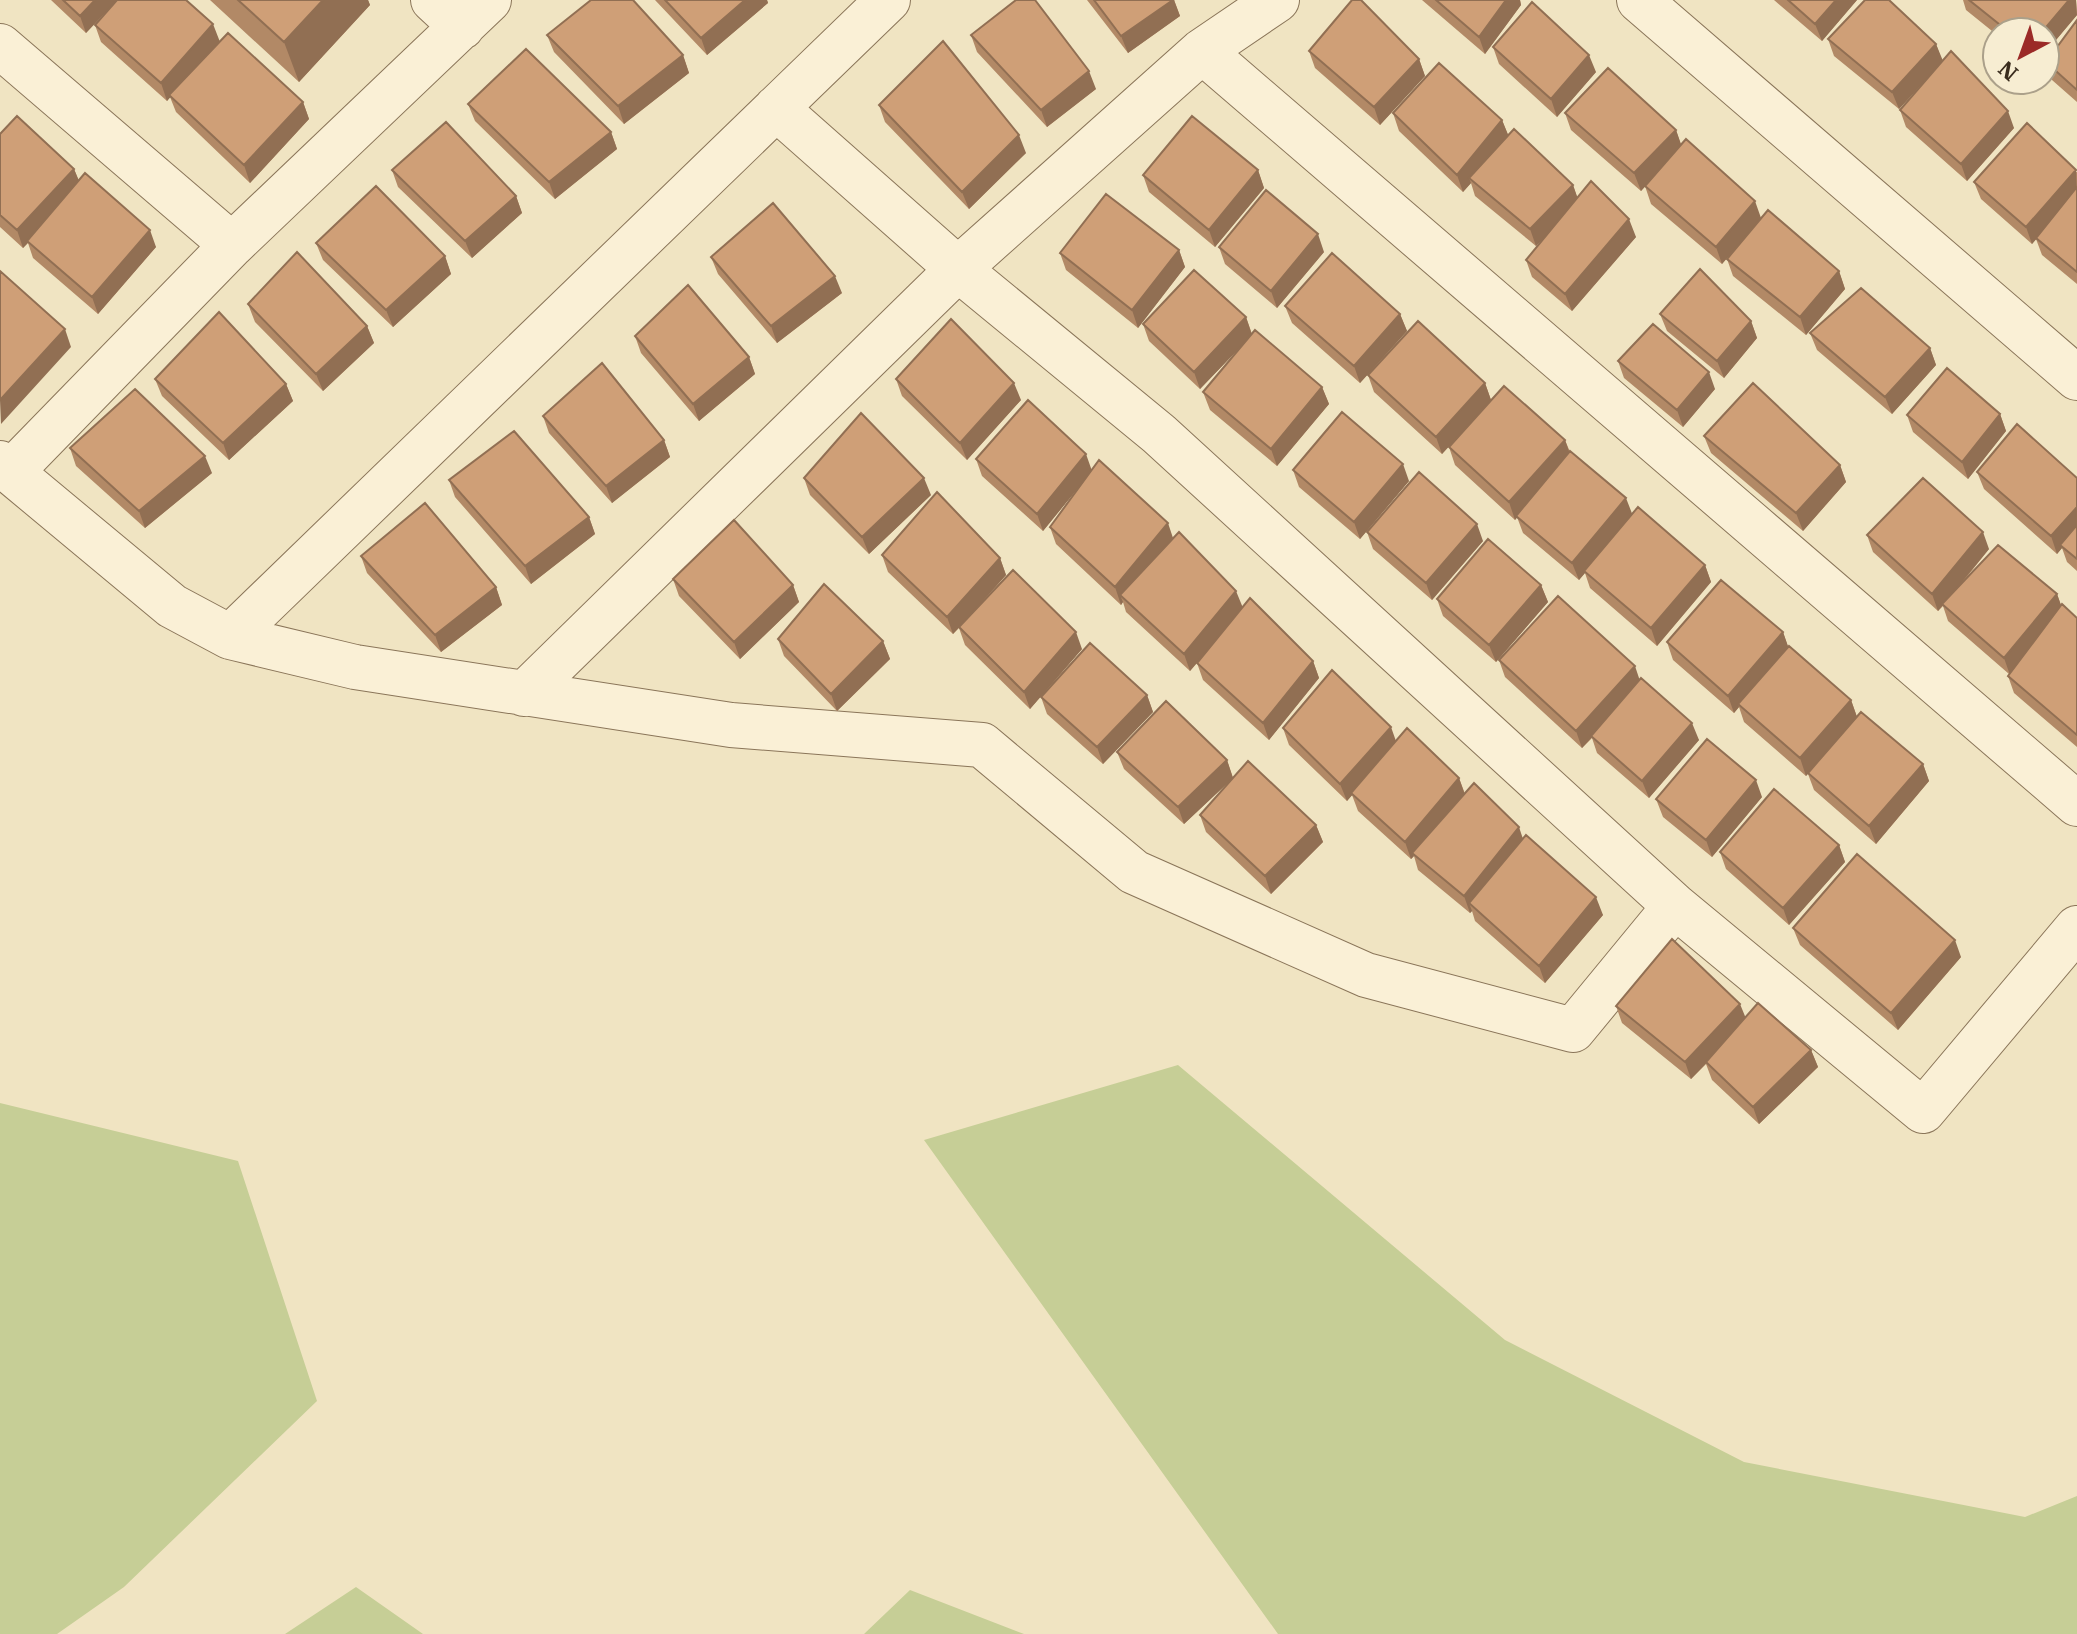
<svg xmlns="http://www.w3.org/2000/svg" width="2077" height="1634" font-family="'IBM Plex Serif',serif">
  <rect width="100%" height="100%" fill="#f0e4c2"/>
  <!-- green -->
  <path fill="#c6ce96" d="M1178 1065 1505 1340 1744 1462 2025 1517 2077 1496V1634H1278L924 1140Z
    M0 1103 238 1161 317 1401 124 1587 57 1634H0Z
    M356 1587 423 1634H285Z
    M910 1590 1024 1634H864Z"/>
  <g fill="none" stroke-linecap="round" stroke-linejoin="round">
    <!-- minor casing -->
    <g stroke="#8a7559" stroke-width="46">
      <path id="minor" d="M433 0 462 27
        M1639 0 2077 378
        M0 46 232 245
        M1202 51 2077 804
        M776 108 958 269 1159 434 1675 906 1923 1111 2077 928
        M0 463 172 606 230 637 888 0
        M11 472 232 245 489 0
        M230 637 355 667 731 725 982 745 1134 872 1366 975 1573 1030 1675 906
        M524 694 958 269 1202 51 1277 0"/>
    </g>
    <!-- minor -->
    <use href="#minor" stroke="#faf0d6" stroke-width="44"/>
  </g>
  <!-- wall -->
  <path fill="#b28966" d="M51 0H117L86 33Z
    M210 0H368L370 5 299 82Z
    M655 0H767L768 3 707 55Z
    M1087 0H1174L1180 16 1128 53Z
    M1422 0H1520L1521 5 1485 54Z
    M1774 0H1857L1822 41Z
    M1963 0H2076L2077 15 2045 53V32H1997V35L1966 10Z
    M2077 20V102L2052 80 2046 62Z
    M95 25 220 41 303 102 309 119 250 183 176 112 170 97 167 101 101 42Z
    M547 35 683 55 689 73 624 124 554 52Z
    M971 35 1096 89 1047 127 977 52Z
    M1828 39 1936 44 1942 61 2014 128 1967 181 1906 127 1900 110 1930 75 1899 109 1834 56Z
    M1493 47 1596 72 1557 117 1499 64Z
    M1309 51 1419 59 1425 76 1380 125 1315 68Z
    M468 104 611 132 617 149 555 199 475 121Z
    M879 105 1026 153 969 209 885 122Z
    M1393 113 1502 120 1508 135 1573 185 1577 197 1636 237 1572 311 1532 277 1526 260 1542 240 1536 246 1475 196 1471 183 1463 192 1399 131Z
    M1565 113 1676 130 1681 145 1761 218 1839 271 1845 289 1806 335 1733 276 1727 259 1746 236 1722 264 1651 204 1645 186 1647 184 1641 191 1571 130Z
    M0 134 74 169 79 181 156 247 98 314 33 258 28 243 23 248 0 227Z
    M392 170 516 196 522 213 472 258 398 187Z
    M1258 170 1264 188 1215 247 1149 192 1143 175Z
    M2077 172V284L2042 255 2036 239 2032 244 1981 199 1974 182Z
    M316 243 445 256 451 274 393 327 323 260Z
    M1219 247 1324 252 1277 308 1225 264Z
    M1179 250 1185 267 1138 328 1066 270 1060 253Z
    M711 257 842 293 777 343 718 274Z
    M248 304 367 326 374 343 323 391 255 322Z
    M1285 306 1400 314 1407 331 1360 383 1292 323Z
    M1660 314 1751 321 1757 338 1724 378 1667 331Z
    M1246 317 1252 334 1322 387 1329 404 1277 466 1210 410 1203 392 1249 338 1200 389 1149 341 1143 324Z
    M1810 333 1930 348 1936 365 1892 414 1817 350Z
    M635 336 749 357 755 374 699 421 641 353Z
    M1618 361 1715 389 1683 427 1624 378Z
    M1368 375 1485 383 1491 400 1565 440 1570 452 1632 514 1705 565 1711 582 1657 646 1590 588 1585 573 1579 580 1523 533 1517 517 1515 520 1455 465 1449 447 1486 406 1442 454 1374 392Z
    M155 379 286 384 293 401 229 460 162 396Z
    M896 379 1021 400 967 460 902 396Z
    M2000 414 2006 431 1968 479 1913 432 1907 415Z
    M543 416 664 440 670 457 612 503 549 433Z
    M1704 436 1840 465 1846 482 1803 531 1711 453Z
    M70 448 212 473 145 528 76 466Z
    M976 459 1092 470 1173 538 1242 607 1313 661 1319 678 1269 740 1203 680 1197 663 1190 671 1126 612 1123 602 1121 605 1056 544 1050 527 1078 488 1043 531 982 476Z
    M1293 470 1409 481 1360 539 1299 487Z
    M1977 472 2077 478V571L2067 562 2062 548 2057 554 1984 489Z
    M804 478 931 495 869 554 810 495Z
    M449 480 589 517 595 534 531 584 455 497Z
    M1367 532 1483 541 1432 600 1373 549Z
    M1867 535 1989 549 1958 588 2057 594 2061 605 2077 618V747L2014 693 2008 676 2009 674 1948 621 1943 606 1938 611 1873 552Z
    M882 555 1000 558 1006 575 971 615 1082 649 1030 709 965 645 959 628 953 634 888 572Z
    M361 556 496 587 502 605 441 652 367 573Z
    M673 579 793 585 799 602 740 659 679 596Z
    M1541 585 1548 602 1496 662 1443 616 1437 599Z
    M1783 632 1788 647 1851 700 1857 717 1923 764 1929 781 1876 844 1814 790 1808 774 1806 776 1744 722 1739 707 1734 713 1673 660 1667 642Z
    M778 639 883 641 890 659 837 711 784 656Z
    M1499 660 1640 680 1699 740 1649 798 1597 753 1592 738 1582 748 1505 677Z
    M1147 695 1153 712 1103 764 1047 714 1041 697Z
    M1283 728 1396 741 1459 778 1465 794 1523 838 1603 915 1545 983 1475 921 1472 911 1470 913 1418 870 1414 856 1411 859 1358 811 1352 795 1347 801 1289 745Z
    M1117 752 1227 760 1233 778 1184 824 1124 769Z
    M1762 797 1712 857 1663 817 1656 799Z
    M1200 815 1316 825 1323 842 1271 894 1206 832Z
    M1839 845 1845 862 1789 925 1726 869 1720 852Z
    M1793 928 1961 957 1898 1030 1800 945Z
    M1616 1006 1745 1018 1811 1050 1818 1067 1759 1124 1712 1080 1706 1064 1691 1079 1622 1023Z"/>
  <!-- shaded-wall -->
  <path fill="#916f53" d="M95 0H117L86 33 80 16Z
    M323 0H368L370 5 299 82 284 42Z
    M745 0H767L768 3 707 55 701 38Z
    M1173 0H1174L1180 16 1128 53 1121 36Z
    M1506 0H1520L1521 5 1485 54 1479 37Z
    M1836 0H1857L1822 41 1815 24Z
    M2069 0H2076L2077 15 2045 53V32H2042Z
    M213 24 220 42 167 101 161 83Z
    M1936 44 1943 61 1899 109 1892 92Z
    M683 55 689 73 624 124 618 106Z
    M1589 55 1596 72 1557 117 1551 99Z
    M1419 59 1425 76 1380 125 1374 107Z
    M1089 71 1096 89 1047 127 1041 110Z
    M303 102 309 119 250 183 244 165Z
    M2008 111 2014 128 1967 181 1961 164Z
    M1502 120 1509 137 1469 178 1471 183 1463 192 1457 175Z
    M1676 130 1682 147 1641 191 1634 173Z
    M611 132 617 149 555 199 549 182Z
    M1019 135 1026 153 969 209 962 192Z
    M74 169 81 186 23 248 17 230Z
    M1258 170 1264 188 1215 247 1209 230Z
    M2076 170 2077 193 2032 244 2026 227Z
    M1573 185 1579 202 1536 246 1530 229Z
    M516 196 522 213 472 258 465 241Z
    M1755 201 1761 218 1722 264 1716 247Z
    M1629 219 1636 237 1572 311 1565 294Z
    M150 230 156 247 98 314 92 297Z
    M1318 234 1324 252 1277 308 1271 291Z
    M1179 250 1185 267 1138 328 1132 310Z
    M445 256 451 274 393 327 386 310Z
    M1839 271 1845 289 1806 335 1800 317Z
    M835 276 842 293 777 343 771 326Z
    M1400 314 1407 331 1360 383 1354 366Z
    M1246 317 1252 335 1200 389 1194 372Z
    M1751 321 1757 338 1724 378 1717 361Z
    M367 326 374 343 323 391 316 374Z
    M65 329 71 347 1 424 0 400Z
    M1930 348 1936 365 1892 414 1885 397Z
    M749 357 755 374 699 421 693 404Z
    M1709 372 1715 389 1683 427 1677 410Z
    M1014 383 1021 400 967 460 960 443Z
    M1485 383 1491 400 1442 454 1436 437Z
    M286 384 293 401 229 460 223 443Z
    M1322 387 1329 404 1277 466 1271 449Z
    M2000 414 2006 431 1968 479 1962 462Z
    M664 440 670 457 612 503 606 486Z
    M1565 440 1571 457 1515 520 1509 502Z
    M1086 454 1092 471 1043 531 1037 514Z
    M205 456 212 473 145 528 139 511Z
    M1403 464 1409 481 1360 539 1354 522Z
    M1840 465 1846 482 1803 531 1796 513Z
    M924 478 931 495 869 554 862 537Z
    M1626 498 1633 516 1579 580 1572 563Z
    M2077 507V531L2060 545 2062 548 2057 554 2051 536Z
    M589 517 595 534 531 584 525 566Z
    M1168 523 1174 541 1120 595 1123 602 1121 605 1115 587Z
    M1477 524 1483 541 1432 600 1426 583Z
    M1983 532 1989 549 1938 611 1932 594Z
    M1000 558 1006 575 953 634 947 617Z
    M1705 565 1711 582 1657 646 1651 628Z
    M793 585 799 602 740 659 734 642Z
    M1541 585 1548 602 1496 662 1489 645Z
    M496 587 502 605 441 652 435 635Z
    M1236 591 1243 608 1190 671 1184 654Z
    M2057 594 2063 611 2010 675 2004 658Z
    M1076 632 1082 649 1030 709 1024 692Z
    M1783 632 1789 649 1738 704 1739 707 1734 713 1728 696Z
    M883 641 890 659 837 711 831 694Z
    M1313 661 1319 678 1269 740 1263 723Z
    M1635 666 1641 684 1582 748 1576 731Z
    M1147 695 1153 712 1103 764 1097 747Z
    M1851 700 1857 717 1806 776 1800 758Z
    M1692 723 1699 740 1649 798 1642 781Z
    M1391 727 1397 744 1347 801 1340 784Z
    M1227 760 1233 778 1184 824 1178 807Z
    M1923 764 1929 781 1876 844 1869 826Z
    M1459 778 1465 795 1412 853 1414 856 1411 859 1405 842Z
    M1756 780 1762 797 1712 857 1706 840Z
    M1316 825 1323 842 1271 894 1265 876Z
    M1519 827 1525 845 1469 903 1472 911 1470 913 1464 896Z
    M1839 845 1845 862 1789 925 1783 908Z
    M1596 897 1603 915 1545 983 1539 966Z
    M1955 940 1961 957 1898 1030 1891 1013Z
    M1740 1004 1747 1021 1691 1079 1685 1062Z
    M1811 1050 1818 1067 1759 1124 1753 1107Z"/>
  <!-- building -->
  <path fill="#cf9f77" stroke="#916f53" stroke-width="2" d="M63 0H95L80 16Z
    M117 0H186L213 24 161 83 95 25Z
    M238 0H323L284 42Z
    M591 0H633L683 55 618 106 547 35Z
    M665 0H745L701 38Z
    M1016 0H1035L1089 71 1041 110 971 35Z
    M1094 0H1173L1121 36Z
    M1352 0H1361L1419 59 1374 107 1309 51Z
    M1436 0H1506L1479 37Z
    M1788 0H1836L1815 24Z
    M1865 0H1889L1936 44 1892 92 1828 39Z
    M1969 0H2069L2042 32H2009Z
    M1532 2 1589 55 1551 99 1493 47Z
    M2077 20V90L2046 62Z
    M228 33 303 102 244 165 169 95Z
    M943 41 1019 135 962 192 879 105Z
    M526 49 611 132 549 182 468 104Z
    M1951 51 2008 111 1961 164 1900 110Z
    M1439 63 1502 120 1457 175 1393 113Z
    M1608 68 1676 130 1634 173 1565 113Z
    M17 116 74 169 17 230 0 215V134Z
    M1192 116 1258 170 1209 230 1143 175Z
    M446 122 516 196 465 241 392 170Z
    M2027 123 2076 170 2026 227 1974 182Z
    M1514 129 1573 185 1530 229 1469 178Z
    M1686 139 1755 201 1716 247 1645 186Z
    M85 173 150 230 92 297 27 241Z
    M1591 181 1629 219 1565 294 1526 260Z
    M376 186 445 256 386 310 316 243Z
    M2077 187V272L2036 238Z
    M1266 190 1318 234 1271 291 1219 247Z
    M1106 194 1179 250 1132 310 1060 253Z
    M773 203 835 276 771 326 711 257Z
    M1768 210 1839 271 1800 317 1727 259Z
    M297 252 367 326 316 374 248 304Z
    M1332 253 1400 314 1354 366 1285 306Z
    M1700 269 1751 321 1717 361 1660 314Z
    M1194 270 1246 317 1194 372 1143 324Z
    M0 271 65 329 0 400Z
    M688 285 749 357 693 404 635 336Z
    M1861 288 1930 348 1885 397 1810 333Z
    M219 312 286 384 223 443 155 379Z
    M951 319 1014 383 960 443 896 379Z
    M1418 321 1485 383 1436 437 1368 375Z
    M1653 324 1709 372 1677 410 1618 361Z
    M1255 330 1322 387 1271 449 1203 392Z
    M602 363 664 440 606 486 543 416Z
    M1947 368 2000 414 1962 462 1907 415Z
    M1753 383 1840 465 1796 513 1704 436Z
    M1504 386 1565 440 1509 502 1449 447Z
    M135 389 205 456 139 511 70 448Z
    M1028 400 1086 454 1037 514 976 459Z
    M1342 412 1403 464 1354 522 1293 470Z
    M861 413 924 478 862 537 804 478Z
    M2017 424 2077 478V507L2051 536 1977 472Z
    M514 431 589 517 525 566 449 480Z
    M1570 451 1626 498 1572 563 1516 516Z
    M1099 460 1168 523 1115 587 1050 527Z
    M1419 472 1477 524 1426 583 1367 532Z
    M1923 478 1983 532 1932 594 1867 535Z
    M937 492 1000 558 947 617 882 555Z
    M425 503 496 587 435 635 361 556Z
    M1638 507 1705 565 1651 628 1584 571Z
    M734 520 793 585 734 642 673 579Z
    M2077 525V559L2060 545Z
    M1179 532 1236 591 1184 654 1120 595Z
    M1488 539 1541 585 1489 645 1437 599Z
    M1998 545 2057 594 2004 658 1942 604Z
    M1013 570 1076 632 1024 692 959 627Z
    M1721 580 1783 632 1728 696 1667 642Z
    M824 584 883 641 831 694 778 639Z
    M1558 596 1635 666 1576 731 1499 660Z
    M1250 598 1313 661 1263 723 1197 663Z
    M2062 604 2077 618V735L2008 676Z
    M1090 643 1147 695 1097 747 1041 697Z
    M1789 646 1851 700 1800 758 1738 704Z
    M1332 670 1391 727 1340 784 1283 728Z
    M1641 678 1692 723 1642 781 1591 736Z
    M1166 701 1227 760 1178 807 1117 752Z
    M1861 712 1923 764 1869 826 1808 773Z
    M1407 728 1459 778 1405 842 1351 793Z
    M1707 739 1756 780 1706 840 1656 799Z
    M1248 761 1316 825 1265 876 1200 815Z
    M1474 783 1519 827 1464 896 1412 853Z
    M1774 789 1839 845 1783 908 1720 852Z
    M1526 835 1596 897 1539 966 1469 903Z
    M1857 854 1955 940 1891 1013 1793 928Z
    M1672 939 1740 1004 1685 1062 1616 1006Z
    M1758 1003 1811 1050 1753 1107 1706 1062Z"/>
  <!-- north arrow -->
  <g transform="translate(2021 56) rotate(221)"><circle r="38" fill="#f7edd2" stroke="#aba08a" stroke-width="2"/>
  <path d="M0-6L14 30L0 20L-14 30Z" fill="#9b2a27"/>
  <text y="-12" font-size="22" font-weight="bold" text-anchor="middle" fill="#3a2c1d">N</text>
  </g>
</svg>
